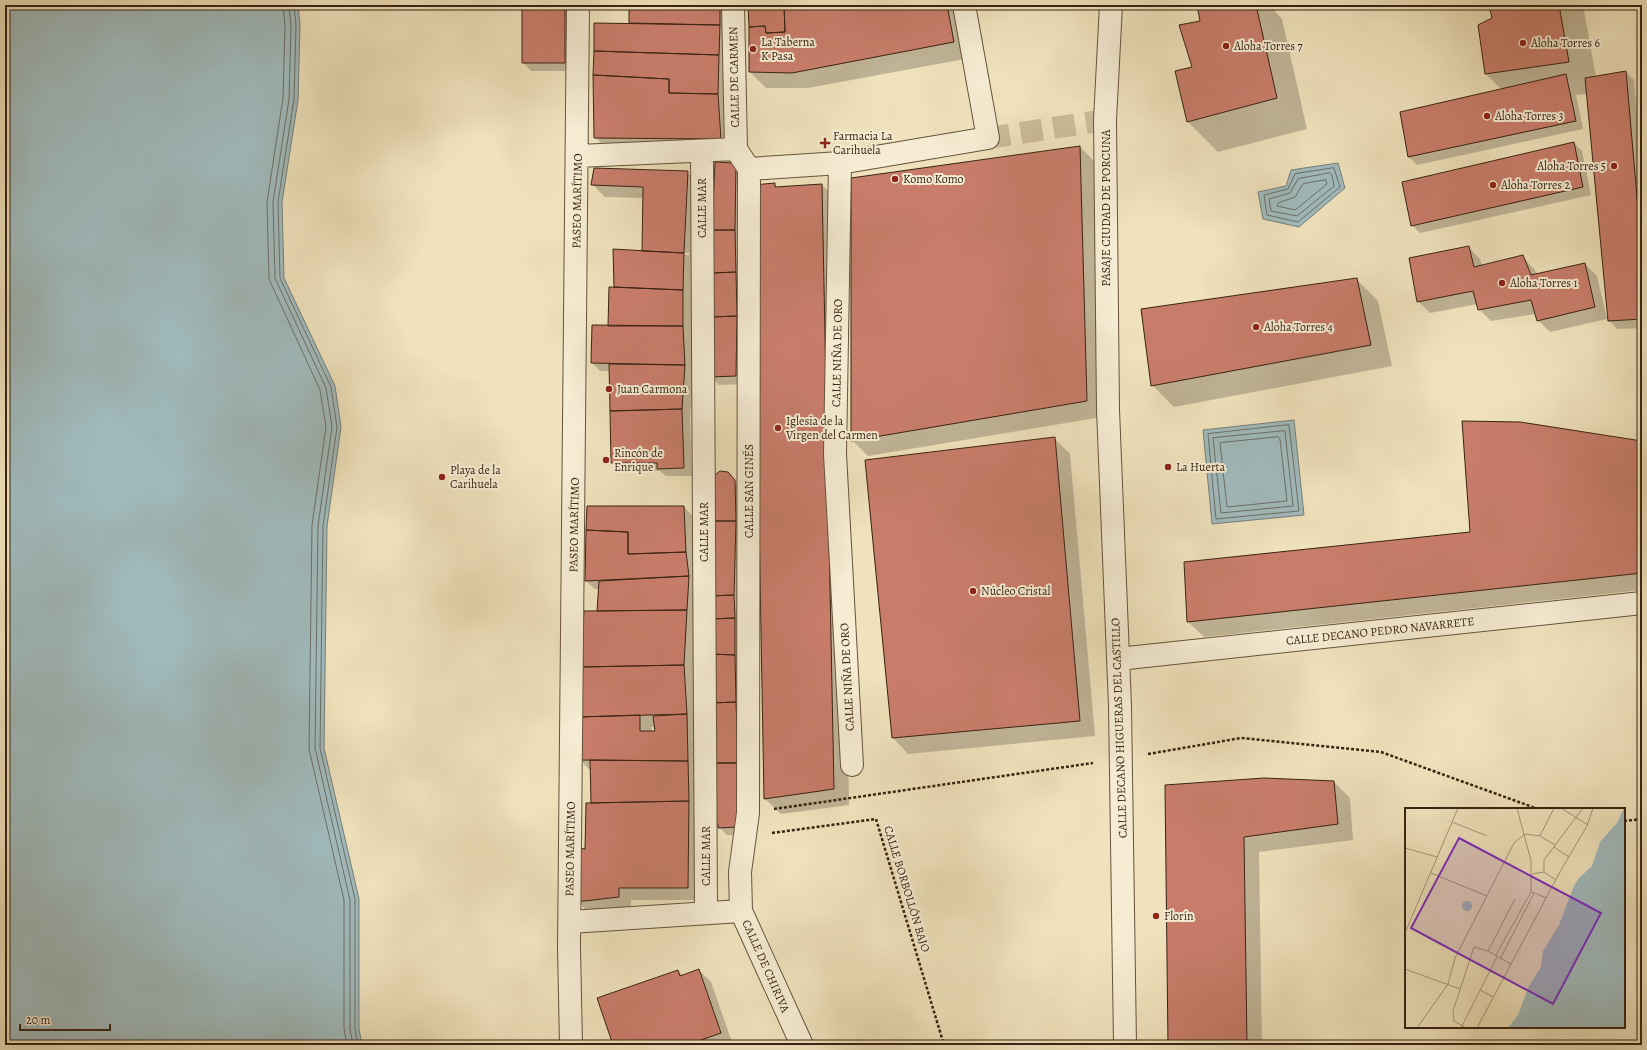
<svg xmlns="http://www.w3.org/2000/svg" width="1647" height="1050" font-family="Alegreya,serif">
  <rect width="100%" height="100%" fill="#efe2bc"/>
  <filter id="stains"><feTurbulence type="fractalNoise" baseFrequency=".005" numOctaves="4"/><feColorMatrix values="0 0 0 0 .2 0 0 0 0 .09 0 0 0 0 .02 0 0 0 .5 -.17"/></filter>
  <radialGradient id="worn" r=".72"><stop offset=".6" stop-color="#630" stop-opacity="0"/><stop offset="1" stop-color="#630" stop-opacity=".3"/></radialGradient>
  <!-- water -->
  <path fill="#a0babc" stroke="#777e78" d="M5 5H298L300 25 298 100 282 202 284 278 335 386 341 427 327 526 324 748 359 899V1029L362 1045H5Z
    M1338 163 1345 188 1299 227 1263 219 1258 192 1286 186 1291 170Z
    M1294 420 1304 515 1212 524 1203 430Z"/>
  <!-- shadow -->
  <path fill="#0003" fill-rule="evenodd" d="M523 5H573L572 71H531L523 62Z
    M630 5H724L732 151 607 149 595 137 630 24Z
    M749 5H960L970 58 808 88H766L750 72Z
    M1198 5H1269L1282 19 1307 129 1218 152 1188 122 1177 71 1193 68 1202 22Z
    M1490 5H1583L1596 77 1626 72 1634 80 1642 175V328L1617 329 1609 320 1588 94 1576 95 1583 129 1417 165 1409 157 1502 90 1486 74 1479 26 1493 18Z
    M1574 143 1582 151 1591 195 1420 233 1412 225Z
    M1080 147 1096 163 1102 417 868 456 852 440Z
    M736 164 744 172V384L719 385 711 377Z
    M687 172 699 184 695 265H691V335L693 374 690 418 692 476H666L660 471 621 470 612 462 610 371H600L592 363 593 326 609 327 615 288 614 250 643 252 644 198 605 197 592 184ZM674 252 689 253V255L674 254Z
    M774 184 778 188 822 185 838 200 849 805 781 814 765 799Z
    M1468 247 1480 259 1482 266 1522 256 1534 269 1537 274 1585 264 1597 276 1607 319 1550 332 1538 320 1536 314 1491 321 1479 309 1478 304 1430 313 1418 301Z
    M1357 280 1378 301 1392 366 1174 407 1152 385Z
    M1054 438 1070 454 1095 736 908 754 893 738Z
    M1642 442V590L1204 637 1188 622 1471 533Z
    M727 473 743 489 745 835H727L716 824Z
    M588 507H684L692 515 696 585 700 900H631V909L589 913 577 901 592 804V772L579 759 600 612 599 589H595L586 581ZM652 727H655L656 732H651Z
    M1334 782 1350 798 1353 840 1259 852 1262 1045H1169L1166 786Z
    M699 970 711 982 733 1045H614L678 971 683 976Z"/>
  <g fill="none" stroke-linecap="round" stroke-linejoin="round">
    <!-- shore -->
    <path stroke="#6c6e67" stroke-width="1" d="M283 5 285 26 283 98 267 202 269 279 320 390 326 427 312 525 309 749 344 900V1029L347 1045
      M289 5 291 26 289 99 273 202 275 278 326 388 332 427 318 526 315 748 350 900V1029L353 1045
      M294 5 296 25 294 99 278 202 280 278 331 387 337 427 323 526 320 748 355 899V1029L358 1045
      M1334 168 1340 187 1298 222 1267 215 1264 195 1288 189 1295 174Z
      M1330 173 1332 175 1334 186 1297 216 1271 211 1269 199 1290 193 1298 179Z
      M1326 180 1327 184 1295 210 1277 206 1278 203 1295 197 1303 184Z
      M1289 425 1299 511 1216 519 1208 434Z
      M1285 431 1293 506 1221 513 1213 438Z
      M1278 437 1280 439 1287 501 1227 507 1220 443Z"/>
  </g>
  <!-- building -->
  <path fill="#c87d6b" stroke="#392312" d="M522 5H565V63H522Z
    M629 5H720V25L629 23Z
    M748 5H784L785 32 766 33 765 26 749 27Z
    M784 5H947L954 42 792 73 749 72V27L765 26 766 33 785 32Z
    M1197 5H1256L1277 98 1187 122 1175 71 1192 67 1179 25 1200 21Z
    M1489 5H1559L1569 62 1485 74 1478 25 1492 18Z
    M594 23 720 25 719 55 594 51Z
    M594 51 719 55 718 94 669 93V79L593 75Z
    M1626 71 1642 255V319L1608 321 1585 78Z
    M1566 74 1576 121 1408 157 1400 112Z
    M593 75 669 79V93L718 94 721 139 594 138Z
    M1574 142 1583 187 1411 226 1402 182Z
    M1080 146 1087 401 851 441V178Z
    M715 162 736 163 735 230H712Z
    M594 168 688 171 684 253 642 251 643 187 591 185Z
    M775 183V187L822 184 834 789 764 799 753 185Z
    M712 230H735L736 272 713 273Z
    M1469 246 1474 267 1523 255 1531 275 1585 263 1595 307 1537 321 1531 300 1478 310 1473 291 1417 302 1409 258Z
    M613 249 684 253 683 290 614 287Z
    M736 272 737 316 711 317 713 273Z
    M1357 278 1371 345 1151 386 1141 309Z
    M609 287 683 290V326H608Z
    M737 316 736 376 710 377 711 317Z
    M592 325 683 326 685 365 591 363Z
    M609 364 685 365 682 409 610 411Z
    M682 409 684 468 657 469V463H611L610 411Z
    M1462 421 1520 422 1642 441V573L1187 622 1184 562 1470 532Z
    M1055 437 1080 721 892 738 865 460Z
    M720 471 728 472 735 480 736 521H710L712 477Z
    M587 506H684L686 552 628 554V532L586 530Z
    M710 521H736L734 595 709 596Z
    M586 530 628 532V554L686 552 689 576 585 581Z
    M689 576 687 610 597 611 599 581Z
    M734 595 735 618 710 619 709 596Z
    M687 610 684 665 580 667 584 611Z
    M735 618V655L710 654V619Z
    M710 654 735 655 736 702 711 703Z
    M684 665 687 714 578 717 580 667Z
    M736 702 738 763H713L711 703Z
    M687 714 688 761 578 760V717L640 715V731H655L653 716Z
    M590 760 688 761 689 801 591 803Z
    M713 763H738L737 827 718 828V824H715Z
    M1264 778 1334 781 1338 824 1244 837 1247 1045H1168L1165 785Z
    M689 801 688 888H619V897L576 902 578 848 585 849 586 803Z
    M699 969 721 1033 687 1045H613L597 998 678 970 680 976Z"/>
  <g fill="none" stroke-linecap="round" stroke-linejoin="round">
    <!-- minor-tunnel -->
    <path stroke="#cbbc9a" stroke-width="22" stroke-dasharray="22 11" stroke-linecap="butt" d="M988 138 1105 120"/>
    <!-- pedestrian casing -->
    <g stroke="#66533c" stroke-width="24">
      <path id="pedestrian" d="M733 5 736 149
        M702 151 706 913
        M578 156 736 149 749 169 840 163
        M749 169 748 813 740 872 741 911 802 1045
        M570 922 741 911
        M571 1045 569 947 578 5"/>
    </g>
    <!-- minor casing -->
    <g stroke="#66533c" stroke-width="24">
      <path id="minor" d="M1111 5 1105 120 1108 410 1120 706 1125 1045
        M1118 659 1642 603
        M852 765 835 454 840 163 988 138 964 5"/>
    </g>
    <!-- path -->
    <path stroke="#392312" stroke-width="2.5" stroke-dasharray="3 2" stroke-linecap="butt" d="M1148 754 1241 738 1381 752 1538 809
      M774 809 1093 763
      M1624 821 1642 819
      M772 833 876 819 944 1045"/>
    <!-- pedestrian -->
    <use href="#pedestrian" stroke="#f5ecd3" stroke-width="22"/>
    <!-- minor -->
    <use href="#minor" stroke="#f5ecd3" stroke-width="22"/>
  </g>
  <!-- markers -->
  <g fill="#8f2418" stroke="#f5ecd3" stroke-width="1.5">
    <circle cx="1523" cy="43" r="4"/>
    <circle cx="1226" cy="46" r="4"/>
    <circle cx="753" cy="49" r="4"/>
    <circle cx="1487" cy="116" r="4"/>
    <path d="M823 137h4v4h4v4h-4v4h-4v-4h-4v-4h4z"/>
    <circle cx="1614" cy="166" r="4"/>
    <circle cx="895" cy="179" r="4"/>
    <circle cx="1493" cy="185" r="4"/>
    <circle cx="1502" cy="283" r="4"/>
    <circle cx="1256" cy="327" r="4"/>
    <circle cx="609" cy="389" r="4"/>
    <circle cx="778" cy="428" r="4"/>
    <circle cx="606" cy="460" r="4"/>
    <circle cx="1168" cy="467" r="4"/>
    <circle cx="442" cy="477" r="4"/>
    <circle cx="973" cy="591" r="4"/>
    <circle cx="1156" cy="916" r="4"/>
  </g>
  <g text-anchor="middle" stroke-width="4" stroke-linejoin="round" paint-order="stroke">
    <!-- poi labels -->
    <g font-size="12" fill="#392312" stroke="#f5ecd3" text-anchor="start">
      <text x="761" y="46">La Taberna<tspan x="761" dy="14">K Pasa</tspan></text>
      <text x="1531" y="47">Aloha Torres 6</text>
      <text x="1234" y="50">Aloha Torres 7</text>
      <text x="1495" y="120">Aloha Torres 3</text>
      <text x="833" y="140">Farmacia La<tspan x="833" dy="14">Carihuela</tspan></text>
      <text x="1606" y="170" text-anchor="end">Aloha Torres 5</text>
      <text x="903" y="183">Komo Komo</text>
      <text x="1501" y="189">Aloha Torres 2</text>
      <text x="1510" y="287">Aloha Torres 1</text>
      <text x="1264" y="331">Aloha Torres 4</text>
      <text x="617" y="393">Juan Carmona</text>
      <text x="786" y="425">Iglesia de la<tspan x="786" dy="14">Virgen del Carmen</tspan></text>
      <text x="614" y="457">Rincón de<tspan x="614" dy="14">Enrique</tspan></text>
      <text x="1176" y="471">La Huerta</text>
      <text x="450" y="474">Playa de la<tspan x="450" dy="14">Carihuela</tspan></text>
      <text x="981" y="595">Núcleo Cristal</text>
      <text x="1164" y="920">Florín</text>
    </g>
    <!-- street labels -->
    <g font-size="12" fill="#392312" stroke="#f5ecd3">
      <text transform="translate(734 77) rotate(-91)" y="4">CALLE DE CARMEN</text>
      <text transform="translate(577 201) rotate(-89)" y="4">PASEO MARÍTIMO</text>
      <text transform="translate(702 208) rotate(-90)" y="4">CALLE MAR</text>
      <text transform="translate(1106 208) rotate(-90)" y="4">PASAJE CIUDAD DE PORCUNA</text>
      <text transform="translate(837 353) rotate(-89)" y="4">CALLE NIÑA DE ORO</text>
      <text transform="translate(749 491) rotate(-90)" y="4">CALLE SAN GINÉS</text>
      <text transform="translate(574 525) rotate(-89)" y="4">PASEO MARÍTIMO</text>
      <text transform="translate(704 532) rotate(-90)" y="4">CALLE MAR</text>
      <text transform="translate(1380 631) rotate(-6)" y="4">CALLE DECANO PEDRO NAVARRETE</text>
      <text transform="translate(847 677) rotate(-93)" y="4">CALLE NIÑA DE ORO</text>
      <text transform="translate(1119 728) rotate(-92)" y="4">CALLE DECANO HIGUERAS DEL CASTILLO</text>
      <text transform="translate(570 849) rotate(-89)" y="4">PASEO MARÍTIMO</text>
      <text transform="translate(706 856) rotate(-90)" y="4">CALLE MAR</text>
      <text transform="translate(907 889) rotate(73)" y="4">CALLE BORBOLLÓN BAJO</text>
      <text transform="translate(766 966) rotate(66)" y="4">CALLE DE CHIRIVA</text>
    </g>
  </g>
  <!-- overview -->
  <g transform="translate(1405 808)">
    <rect width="220" height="220" fill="#efe2bc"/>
    <path d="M219 0 220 220H103L113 207 123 180 136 159 138 143 154 117 168 80 173 71 187 58 195 34 212 15ZM57 98a5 5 0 1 1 10 0a5 5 0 1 1-10 0Z" fill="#a0babc"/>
    <path fill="none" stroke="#a69678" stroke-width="1" d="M156 0 183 17M47 14 82 28M135 28 150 37M149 39 164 49M0 40 32 49M139 64 151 72M26 65 82 88M127 66 139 64V52L178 0M127 84 141 90M0 125 53 0M83 143 106 156M91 147 126 84V53L112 0M95 151 129 85M0 161 55 181M75 182 88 189M49 213 48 203 69 139 83 143 110 91M49 213 61 220M12 220 43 176 50 150 109 35 120 26 135 28 149 0M56 220 92 149M72 220 156 62 182 18 188 0"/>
    <path fill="#7b2cbf" fill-opacity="0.15" stroke="#7b2cbf" stroke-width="2" d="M54 30 196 105 148 196 6 120Z"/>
    <rect width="220" height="220" fill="none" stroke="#392312" stroke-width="2"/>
  </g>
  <!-- margin -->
  <rect width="1647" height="1050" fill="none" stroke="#efe2bc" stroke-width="20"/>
  <rect x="6" y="6" width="1635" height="1038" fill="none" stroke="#392312" stroke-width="2"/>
  <rect x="10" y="10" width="1627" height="1030" fill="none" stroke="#392312"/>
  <!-- scale -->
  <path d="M20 1024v6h90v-6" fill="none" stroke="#392312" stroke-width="2"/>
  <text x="26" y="1024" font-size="12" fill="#392312" stroke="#f5ecd3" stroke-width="3" paint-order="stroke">20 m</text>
  <rect width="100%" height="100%" filter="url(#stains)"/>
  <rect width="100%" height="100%" fill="url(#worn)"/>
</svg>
